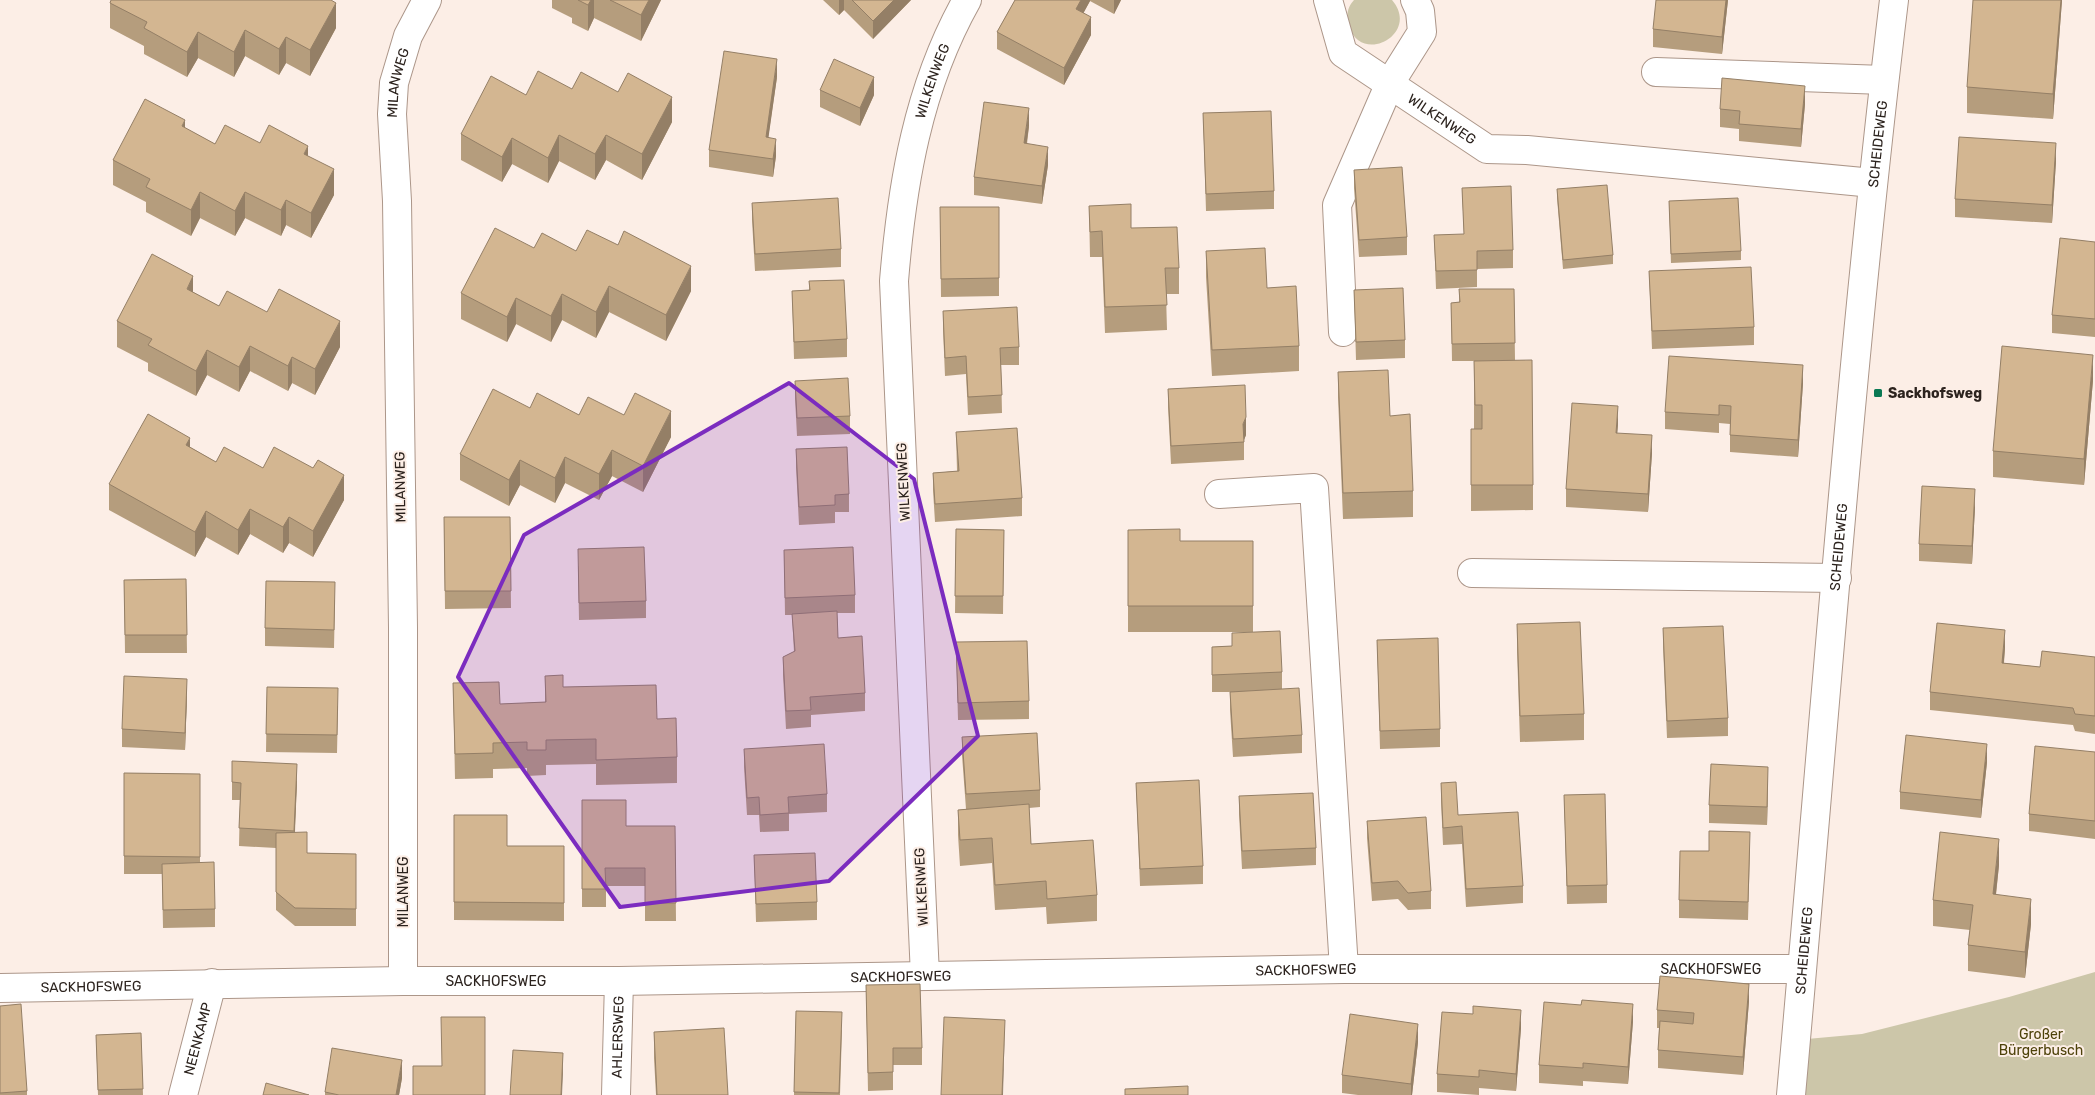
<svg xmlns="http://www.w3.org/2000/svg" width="2095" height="1095" font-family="Rubik,sans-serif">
  <rect width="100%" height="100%" fill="#fceee6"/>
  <!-- green -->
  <path fill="#ccc6a9" d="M1354 0H1392C1421 34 1361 66 1349 26 1346 15 1347 8 1354 0Z
    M2095 972V1095H1791L1796 1040 1862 1034 2009 997Z"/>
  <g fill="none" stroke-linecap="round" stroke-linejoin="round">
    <!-- minor casing -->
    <g stroke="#ac9689" stroke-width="30">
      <g id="minor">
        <path id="s1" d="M1328 0 1343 53 1487 149 1527 150 1873 183"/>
        <path d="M1656 72 1884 80"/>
        <path d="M1343 332 1337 205 1390 83 1422 32 1420 11 1415 0"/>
        <path d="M1219 494 1314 488 1344 969"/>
        <path d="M1472 573 1837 578"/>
        <path id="s2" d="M925 976 894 281C902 183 918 87 967 0"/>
        <path id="s3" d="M403 981V628L397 201 392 114 394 83 408 36 427 0"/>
        <path id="s4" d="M0 988 403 981H619L1344 969H1801"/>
        <path id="s5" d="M183 1095 212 983"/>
        <path id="s6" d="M616 1095 619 981"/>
        <path id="s7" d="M1791 1095C1824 730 1850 364 1894 0"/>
      </g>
    </g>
    <!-- minor -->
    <use href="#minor" stroke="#fff" stroke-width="28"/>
  </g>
  <!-- wall -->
  <path fill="#b59d7d" d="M552 0H661L641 41 594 18 588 31 572 23V18L552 8Z
    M823 0H911L873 39 844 10 839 15Z
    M1015 0H1121L1114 14 1090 1 1083 13 1091 35 1064 85 997 49V32Z
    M1728 0 1722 54 1653 47V29Z
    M2062 0 2053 119 1967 113V87Z
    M110 3 336 28 310 76 286 63 279 75 245 56 234 77 198 58 187 77 144 54V46L110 28Z
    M777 77 768 138 776 156 773 177 709 167V150Z
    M572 89 672 122 642 180 606 160 595 180 559 161 548 183 512 164 502 182 461 160V134L526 95Z
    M820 90 874 95 860 126 820 107Z
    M1805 104 1801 147 1739 141V129L1720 127V109Z
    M1203 113 1274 191V209L1206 211Z
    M1029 126 1027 144 1048 165 1042 204 974 195V177Z
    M185 128 215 144 260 143 308 156 334 195 311 238 286 225 281 236 245 218 235 236 200 218 191 236 146 212V202L113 185V160Z
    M2056 161 2052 223 1955 217V199Z
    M1354 170 1407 237V255L1359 257 1354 188Z
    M1462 188 1513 250V268L1477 269V287L1436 289 1434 235H1464Z
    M1557 189 1613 255V264L1563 269 1557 198Z
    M1669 201 1741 251V260L1671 263Z
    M752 203 841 249V267L755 271 752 220Z
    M1089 206 1131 228 1179 268V294H1166L1167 330 1105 333 1102 257H1090Z
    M940 207H999V296L941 297Z
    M2095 242V337L2052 333V315Z
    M534 248 576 251 691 291 666 341 609 312 596 338 562 320 551 342 516 324 507 342 461 319V293Z
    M1206 251 1267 288 1299 346V371L1212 376 1206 277Z
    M1649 271 1754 327V345L1652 349Z
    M809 281 847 339V357L794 359 792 291 809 290Z
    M1459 289H1514L1515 360 1533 485V510L1471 511V429H1474V361H1452L1451 303 1459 302Z
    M1354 290 1405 340V358L1356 360Z
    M193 292 219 306 267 312 340 347 315 395 292 383 288 391 250 371 239 392 207 375 196 396 148 371V363L117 347V321Z
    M943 311 1019 347V365H1001L1002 413 968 415 966 374 945 376 943 329Z
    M1338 372 1390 416 1413 491V517L1343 519 1338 397Z
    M2093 380 2084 485 1993 477V451Z
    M795 381 850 416V434L797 436 795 398Z
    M1803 383 1798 457 1730 452V424L1719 423V433L1665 429V412Z
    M1168 389 1246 435 1244 440V460L1171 464 1168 407Z
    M530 408 579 415H624L671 437 643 492 612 476 599 500 565 483 555 503 520 485 509 506 460 480V454Z
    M1618 424 1617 433 1652 453 1648 512 1566 507V489Z
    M956 432 1022 498V516L935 522 933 490V473L957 471Z
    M190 447 216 462 263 468 344 500 313 557 289 543 283 553 250 534 238 555 206 537 195 557 109 510V484Z
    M796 449 849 494V512H835V523L799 525 796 467Z
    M1975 507 1972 564 1919 561V544Z
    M444 517H510L511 608 445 609Z
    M956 529 1004 530 1003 614 955 613Z
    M1128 530 1180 541H1253V632H1128Z
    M784 550 855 595V613H837L838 638 865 693V711L811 715V727L786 729 783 675V657L794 652 792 615H785Z
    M578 566 646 601V618L579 620Z
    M186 579 187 653H125L124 580Z
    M335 600 334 648 265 646V628Z
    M1517 624 1584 714V740L1520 742 1517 650Z
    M1663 628 1728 718V736L1667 738 1663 646Z
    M1232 633 1282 672V689L1302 735V753L1233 757 1230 710V692H1233H1212V647L1232 646Z
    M1377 640 1440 729V747L1380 749Z
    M956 642 1029 701V719L958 720Z
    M2005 648 2004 663 2040 667 2095 657V734L2075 731 2073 725 1930 710V692Z
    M545 676 563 687 657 719 677 757V783L596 785V764L546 765V775L527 776V768L493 769V778L455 779 453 683 500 704 545 702Z
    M267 687 338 706 337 753 266 752Z
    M187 696 185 750 122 747V729Z
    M962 737 1040 790V807L1029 808 1031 844 1097 895V921L1047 924 1046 907 995 910 992 863 960 866 958 835V810L966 809 962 755Z
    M744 749 827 794V812L789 814V831L760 832 759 815H747L744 767Z
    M2095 752V839L2029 831V814Z
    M1987 762 1981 818 1900 809V792Z
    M124 773 200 774V863L215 909V927L163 928 162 874H124Z
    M297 781 295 832 307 853 356 854V926H295L276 910V848L239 846 240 800H232V782Z
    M1136 783 1203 866V884L1140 886Z
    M1441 783 1458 815 1523 886V903L1466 907 1462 844 1443 845 1441 801Z
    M1768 784 1767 825 1709 823V805Z
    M1564 795 1607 885V903L1567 904Z
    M1239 796 1316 848V865L1242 869 1239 814Z
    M582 800 626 826H675L676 921H645V886H606V907H582Z
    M454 815 507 846H564V921L454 920Z
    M1367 821 1431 891V909L1408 910 1398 899 1372 901 1367 838Z
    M1750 850 1748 920 1679 918V900L1709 851Z
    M754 855 817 902V920L756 922Z
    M1999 865 1996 895 2031 924 2025 978 1968 971V945L1970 930 1933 926V900Z
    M866 985 922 1048V1065H893V1090L868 1091Z
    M1749 1001 1743 1075 1658 1068V1050L1659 1028H1657V1010Z
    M0 1006 27 1091V1095H0Z
    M796 1011 842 1030 840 1095H794Z
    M1633 1021 1628 1084 1583 1081V1086L1539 1083V1065Z
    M1521 1028 1516 1091 1479 1088V1095L1437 1092V1074Z
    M654 1032 728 1095H656L654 1058Z
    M141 1033 143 1095H98L96 1035Z
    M1418 1042 1412 1095H1358L1342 1093V1075Z
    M402 1078 399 1095H325V1092Z"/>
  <!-- shaded-wall -->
  <path fill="#947f66" d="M591 0H594V18L588 31V5Z
    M649 0H661L641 41V15Z
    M839 0H844V10L839 15Z
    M894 0H911L873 39V21Z
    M1081 0H1090V1L1076 27V9Z
    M1114 0H1121L1114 14Z
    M1726 0H1728L1722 54V37Z
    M2061 0H2062L2053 119V94Z
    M336 3V28L310 76V50Z
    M1091 17V35L1064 85V68Z
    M245 30V56L234 77V52Z
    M198 32V58L187 77V52Z
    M286 37V63L279 75V49Z
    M777 59V77L766 155V137Z
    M874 77V95L860 126V108Z
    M1805 86V104L1801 147V129Z
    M672 97V122L642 180V154Z
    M1029 108V126L1024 161V143Z
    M185 120V145L182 126Z
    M559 135V161L548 183V158Z
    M606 135V160L595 180V154Z
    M512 138V164L502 182V157Z
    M776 139V156L773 177V159Z
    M2056 143V161L2052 223V205Z
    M308 146V171L304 154Z
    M1048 147V165L1042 204V186Z
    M334 169V195L311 238V213Z
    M200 192V218L191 236V210Z
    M245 192V218L235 236V211Z
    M286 200V225L281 236V210Z
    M691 266V291L666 341V315Z
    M193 276V301L187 289Z
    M609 286V312L596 338V312Z
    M562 294V320L551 342V316Z
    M516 298V324L507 342V317Z
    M340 321V347L315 395V369Z
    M250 346V371L239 392V367Z
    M207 350V375L196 396V371Z
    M2093 355V380L2084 485V459Z
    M292 357V383L288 391V366Z
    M1803 365V383L1798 457V440Z
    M1618 406V424L1616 451V433Z
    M671 411V437L643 492V466Z
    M1246 417V435L1243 442V424Z
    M1652 435V453L1648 512V494Z
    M190 438V463L186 445Z
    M612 450V476L599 500V474Z
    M565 457V483L555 503V478Z
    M520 460V485L509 506V480Z
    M344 475V500L313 557V531Z
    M1975 489V507L1972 564V546Z
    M250 509V534L238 555V530Z
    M206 511V537L195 557V532Z
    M289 517V543L283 553V527Z
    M2005 630V648L2002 681V663Z
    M187 679V696L185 750V733Z
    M1987 744V762L1981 818V800Z
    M297 764V781L294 848V831Z
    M1768 767V784L1767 825V807Z
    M1999 839V865L1993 920V894Z
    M2031 899V924L2025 978V952Z
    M1749 984V1001L1743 1075V1057Z
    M1633 1004V1021L1628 1084V1067Z
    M1521 1010V1028L1516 1091V1074Z
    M1005 1020 1003 1095H1002Z
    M1418 1024V1042L1412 1095H1411V1084Z
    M563 1053V1071L562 1095H561Z
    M402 1060V1078L399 1095H396Z"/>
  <!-- building -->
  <path fill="#d3b691" stroke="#947f66" d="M111 0H331L336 3 310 50 286 37 279 49 245 30 234 52 198 32 187 52 144 28 147 22 110 3Z
    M578 0H591L588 5Z
    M610 0H649L641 15Z
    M852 0H894L873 21Z
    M1015 0H1081L1076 9 1091 17 1064 68 997 32Z
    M1656 0H1726L1722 37 1653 29Z
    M1973 0H2061L2053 94 1967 87Z
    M724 51 777 59 766 137 776 139 773 159 709 150Z
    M834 59 874 77 860 108 820 90Z
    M538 71 572 89 581 72 618 92 628 73 672 97 642 154 606 135 595 154 559 135 548 158 512 138 502 157 461 134 491 76 526 95Z
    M1722 78 1805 86 1801 129 1739 124 1740 111 1720 109Z
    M145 99 185 120 182 126 215 144 225 125 260 143 269 125 308 146 304 154 334 169 311 213 286 200 281 210 245 192 235 211 200 192 191 210 146 187 150 179 113 160Z
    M984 102 1029 108 1024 143 1048 147 1042 186 974 177Z
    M1271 111 1274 191 1206 194 1203 113Z
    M1959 137 2056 143 2052 205 1955 199Z
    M1402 167 1407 237 1359 240 1354 170Z
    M1607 185 1613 255 1563 260 1557 189Z
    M1511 186 1513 250 1477 251V270L1436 271 1434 235 1464 234 1462 188Z
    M838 198 841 249 755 254 752 203Z
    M1738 198 1741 251 1671 254 1669 201Z
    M1131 204V228L1177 227 1179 268H1165L1167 305 1105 307 1102 231 1090 232 1089 206Z
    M940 207H999V278L941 279Z
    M495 228 534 248 542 233 576 251 587 230 618 245 624 231 691 266 666 315 609 286 596 312 562 294 551 316 516 298 507 317 461 293Z
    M2060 238 2095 242V319L2052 315Z
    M1265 248 1267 288 1296 286 1299 346 1212 350 1206 251Z
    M152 254 193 276 187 289 219 306 227 291 267 312 279 289 340 321 315 369 292 357 288 366 250 346 239 367 207 350 196 371 148 345 152 339 117 321Z
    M1751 267 1754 327 1652 331 1649 271Z
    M844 280 847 339 794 342 792 291 810 290 809 281Z
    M1403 288 1405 340 1356 342 1354 290Z
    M1459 289H1514L1515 343 1452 344 1451 303 1460 302Z
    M1017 307 1019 347 1000 348 1002 395 968 397 966 356 945 358 943 311Z
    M2002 346 2093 355 2084 459 1993 451Z
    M1669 356 1803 365 1798 440 1730 435 1731 406 1719 405V415L1665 412Z
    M1532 360 1533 485H1471V429H1482V405H1475L1474 361Z
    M1388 370 1390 416 1410 414 1413 491 1343 493 1338 372Z
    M848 378 850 416 797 418 795 381Z
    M1245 385 1246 417 1243 424 1244 442 1171 446 1168 389Z
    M493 389 530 408 537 393 579 415 588 397 624 415 635 393 671 411 643 466 612 450 599 474 565 457 555 478 520 460 509 480 460 454Z
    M1572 403 1618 406 1616 433 1652 435 1648 494 1566 489Z
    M148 414 190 438 186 445 216 462 224 447 263 468 274 447 313 468 318 460 344 475 313 531 289 517 283 527 250 509 238 530 206 511 195 532 109 484Z
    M1017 428 1022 498 935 504 933 473 959 471 956 432Z
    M847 447 849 494 835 495V505L799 507 796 449Z
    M1922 486 1975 489 1972 546 1919 544Z
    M444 517H510L511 591H445Z
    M956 529 1004 530 1003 596H955Z
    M1180 529V541H1253V606H1128V530Z
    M644 547 646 601 579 603 578 549Z
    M853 547 855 595 785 598 784 550Z
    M186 579 187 635H125L124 580Z
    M266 581 335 582 334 630 265 628Z
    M837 611 838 638 862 636 865 693 810 697 811 710 786 711 783 657 795 651 792 614Z
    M1580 622 1584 714 1520 716 1517 624Z
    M1937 623 2005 630 2002 663 2040 667 2042 651 2095 657V716L2075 714 2073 708 1930 692Z
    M1723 626 1728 718 1667 721 1663 628Z
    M1280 631 1282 672 1212 675V647L1232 646V633Z
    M1438 638 1440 729 1380 731 1377 640Z
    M1027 641 1029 701 958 703 956 642Z
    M563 675V687L656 685 657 719 676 718 677 757 596 760V739L546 740V750H527V742L493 743V753L455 754 453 683 499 682 500 704 546 702 545 676Z
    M124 676 187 679 185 733 122 729Z
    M267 687 338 688 337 735 266 734Z
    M1299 688 1302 735 1233 739 1230 692Z
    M1037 733 1040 790 966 794 962 737Z
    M1906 735 1987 744 1981 800 1900 792Z
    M824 744 827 794 788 797 789 813 760 815 759 797 747 798 744 749Z
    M2035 746 2095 752V821L2029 814Z
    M232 761 297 764 294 831 239 828 241 783 232 782Z
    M1711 764 1768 767 1767 807 1709 805Z
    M124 773 200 774V857L124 856Z
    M1199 780 1203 866 1140 869 1136 783Z
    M1456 782 1458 815 1518 812 1523 886 1466 889 1462 826 1443 828 1441 783Z
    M1313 793 1316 848 1242 851 1239 796Z
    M1605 794 1607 885 1567 886 1564 795Z
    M582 800H626V826H675L676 903H645V868H605L606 889H582Z
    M1029 804 1031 844 1093 840 1097 895 1047 899 1046 881 995 885 992 838 960 840 958 810Z
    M454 815H507V846H564V903L454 902Z
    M1426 817 1431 891 1408 893 1398 881 1372 883 1367 821Z
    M1709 831 1750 832 1748 902 1679 900 1680 851H1709Z
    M307 832V853L356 854V909L295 908 276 892V833Z
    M1940 832 1999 839 1993 894 2031 899 2025 952 1968 945 1973 905 1933 900Z
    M815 853 817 902 756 904 754 855Z
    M214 862 215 909 163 910 162 864Z
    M1660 976 1749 984 1743 1057 1658 1050 1660 1021 1693 1024 1694 1013 1657 1010Z
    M920 984 922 1048H893V1072L868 1073 866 985Z
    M1582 1000 1633 1004 1628 1067 1583 1063V1068L1539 1065 1544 1002 1581 1005Z
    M21 1004 27 1091 0 1093V1006Z
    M1473 1006 1521 1010 1516 1074 1479 1070V1077L1437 1074 1442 1012 1473 1014Z
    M796 1011 842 1012 839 1093 794 1092Z
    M1350 1014 1418 1024 1411 1084 1342 1075Z
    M441 1017H485V1095H413V1066H442Z
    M944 1017 1005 1020 1002 1095H941Z
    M724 1028 728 1095H657L654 1032Z
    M141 1033 143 1089 98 1090 96 1035Z
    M332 1048 402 1060 396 1095H339L325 1092Z
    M513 1050 563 1053 561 1095H510Z
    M266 1083 309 1095H263Z
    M1188 1086V1095H1125V1089Z"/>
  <!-- marked area -->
  <path fill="#7b2cbf" fill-opacity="0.2" stroke="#7b2cbf" stroke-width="4" stroke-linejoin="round" d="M789 383 914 479 978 736 829 881 620 907 458 677 524 535Z"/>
  <!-- markers -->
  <rect fill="#0a7954" stroke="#fceee6" stroke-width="2" x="1873" y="388" width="10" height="10" rx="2.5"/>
  <g text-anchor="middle" stroke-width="4" stroke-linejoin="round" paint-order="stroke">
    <!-- street labels -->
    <g font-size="14" fill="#2c231e" stroke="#fceee6">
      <text dy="5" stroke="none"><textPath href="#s2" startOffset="900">WILKENWEG</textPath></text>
      <text dy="5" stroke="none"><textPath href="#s3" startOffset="899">MILANWEG</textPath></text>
      <text dy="5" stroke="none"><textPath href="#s1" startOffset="174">WILKENWEG</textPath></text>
      <text dy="5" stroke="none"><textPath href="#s7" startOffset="955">SCHEIDEWEG</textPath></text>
      <text transform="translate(903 482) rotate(-93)" y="5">WILKENWEG</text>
      <text transform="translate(400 487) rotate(-91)" y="5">MILANWEG</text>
      <text dy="5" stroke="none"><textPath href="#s7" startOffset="550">SCHEIDEWEG</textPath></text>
      <text transform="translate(921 887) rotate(-93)" y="5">WILKENWEG</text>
      <text transform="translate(403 892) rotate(-90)" y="5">MILANWEG</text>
      <text dy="5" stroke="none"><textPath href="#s7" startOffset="145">SCHEIDEWEG</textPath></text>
      <text dy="5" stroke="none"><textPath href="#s4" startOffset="1306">SACKHOFSWEG</textPath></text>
      <text dy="5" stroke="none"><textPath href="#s4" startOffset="1711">SACKHOFSWEG</textPath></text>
      <text dy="5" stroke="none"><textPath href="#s4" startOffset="901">SACKHOFSWEG</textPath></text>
      <text dy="5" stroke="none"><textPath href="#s4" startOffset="496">SACKHOFSWEG</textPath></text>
      <text dy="5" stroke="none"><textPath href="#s4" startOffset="91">SACKHOFSWEG</textPath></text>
      <text dy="5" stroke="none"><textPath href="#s6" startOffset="58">AHLERSWEG</textPath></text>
      <text dy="5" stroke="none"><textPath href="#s5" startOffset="58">NEENKAMP</textPath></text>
    </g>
    <!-- poi labels -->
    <g font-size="14" font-weight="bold" fill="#2c231e" stroke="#fceee6" text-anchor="start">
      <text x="1888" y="398">Sackhofsweg</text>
    </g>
    <!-- park labels -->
    <g font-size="14" fill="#4e420a" stroke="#fceee6">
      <text x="2041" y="1039">Großer<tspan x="2041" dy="16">Bürgerbusch</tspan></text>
    </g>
  </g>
</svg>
